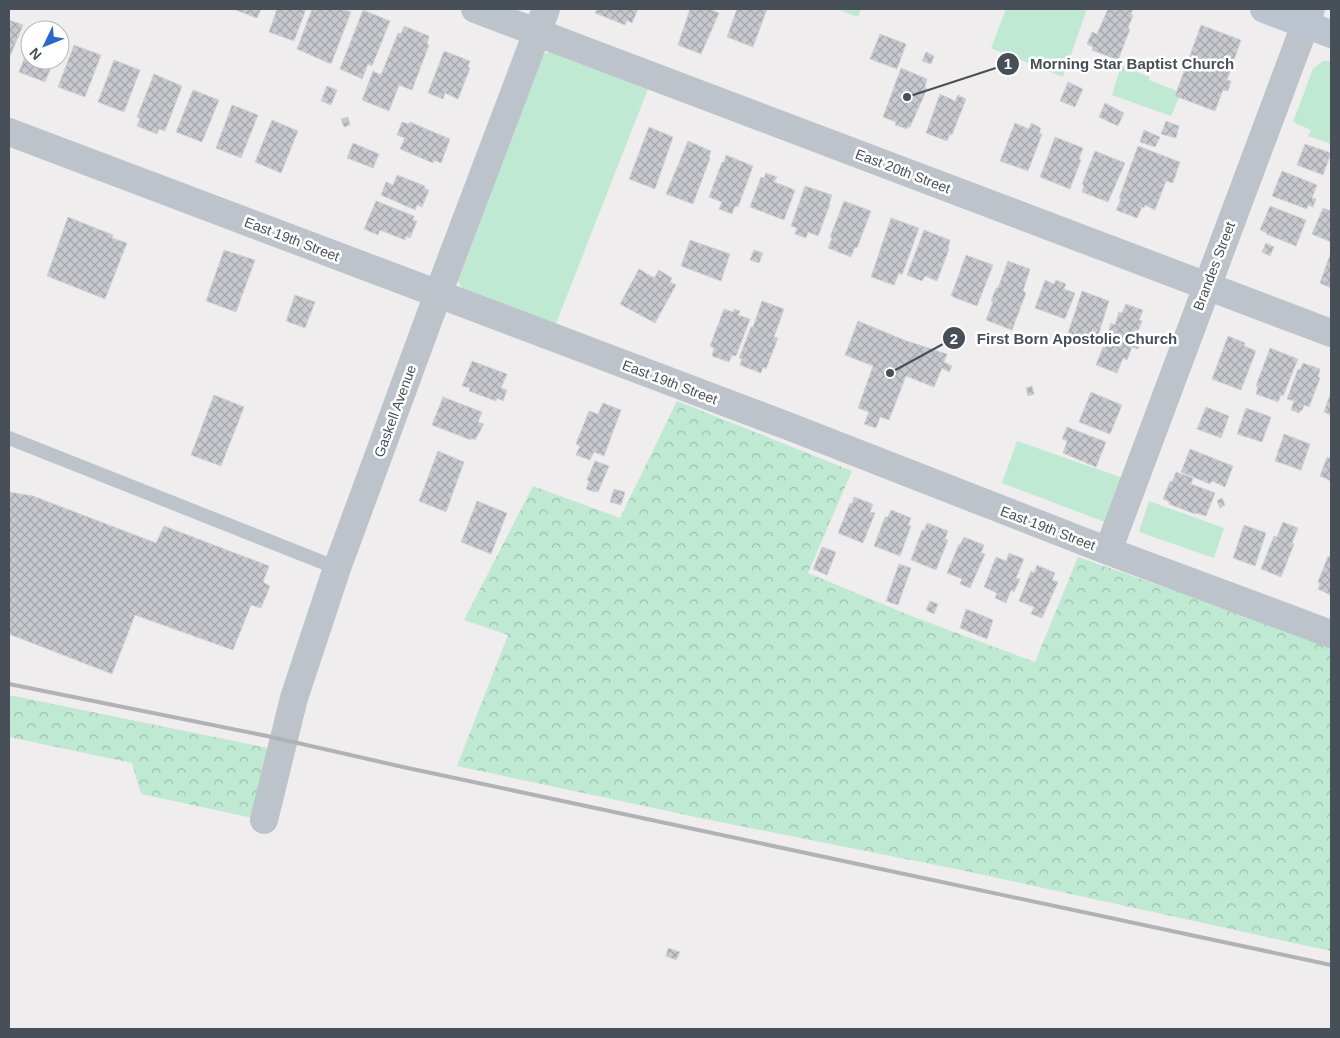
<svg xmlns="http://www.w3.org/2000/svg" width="1340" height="1038" font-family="Helvetica,sans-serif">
  <defs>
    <pattern id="forest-crowns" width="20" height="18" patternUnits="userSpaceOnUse" patternTransform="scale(1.25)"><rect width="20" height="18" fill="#bfe9d2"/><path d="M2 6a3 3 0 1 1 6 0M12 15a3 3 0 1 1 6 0" fill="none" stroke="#9dbfad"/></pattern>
    <pattern id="building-cross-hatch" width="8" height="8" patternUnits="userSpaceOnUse" patternTransform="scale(1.25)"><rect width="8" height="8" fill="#c7c9cf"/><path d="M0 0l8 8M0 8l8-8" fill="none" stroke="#a3a6ab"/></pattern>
  </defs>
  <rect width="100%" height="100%" fill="#efeded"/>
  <!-- green -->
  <path fill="#bfe9d2" d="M837 9H861L858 17Z
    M1006 9H1087L1063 77 991 48Z
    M549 52 648 89 555 326 462 288 458 281 542 58 545 53Z
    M1323 61H1331V144L1308 136 1311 130 1293 122 1313 69Z
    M1121 66 1150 77 1149 80 1177 91 1175 96 1179 97 1171 116 1112 95Z
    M1017 441 1126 479 1110 524 1002 483Z
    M1149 501 1224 528 1214 558 1139 532Z"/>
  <!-- forest -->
  <path fill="url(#forest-crowns)" d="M677 401 852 471 808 573 914 617 1035 662 1078 557 1256 619 1331 647V951L956 869 710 820 457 766 508 635 464 620 533 486 620 518Z
    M9 695 268 748 253 818 141 794 132 763 9 737Z"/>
  <!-- building -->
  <path fill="url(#building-cross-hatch)" stroke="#d1d3d8" d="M233 9H261L257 18Z
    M277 9H306L294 41 269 32Z
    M312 9H341L351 12 331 64 297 49Z
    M597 9H638L632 23 627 20 625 25 595 13Z
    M690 9H709L719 13 701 54 678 45Z
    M737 9H767L753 47 727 37Z
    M1108 9H1133L1131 14 1133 15 1128 28 1130 29 1118 60 1092 50 1093 47 1087 44 1092 32 1097 34Z
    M363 10 390 21 372 66 368 64 362 79 340 69Z
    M9 20 23 25 9 59Z
    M1201 25 1241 40 1227 80 1231 81 1228 91 1223 90 1215 111 1175 96Z
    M404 26 429 36 427 44 429 45 412 90 399 85 389 111 362 100 373 71 381 75 398 33 401 34Z
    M880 34 906 44 897 69 870 59Z
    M30 44V60H54L45 82 19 72Z
    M74 45 101 55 85 97 58 87Z
    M444 51 470 61 468 67 470 68 458 99 445 93 443 99 428 93Z
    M926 52 934 56 931 64 922 61Z
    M114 60 140 70 124 112 98 102Z
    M901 68 927 79 925 87 927 89 910 127H907V129L895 125 896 122 883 117Z
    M154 74 182 86 165 131 159 129 157 134 137 126 140 119 137 117Z
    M1068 82 1083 89 1075 107 1060 101Z
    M327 86 337 90 331 105 321 101Z
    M193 90 219 100 202 142 176 132Z
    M940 94 955 101 958 95 966 99 952 135 950 134 947 141 926 133Z
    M1105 103 1124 113 1118 126 1099 117Z
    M232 105 258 115 241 158 216 148Z
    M348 117 350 125 344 127 341 119Z
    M272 120 298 131 281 173 255 162Z
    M1166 121 1179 126 1176 138 1161 134Z
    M402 122 409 124 410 122 450 139 441 163 434 160 433 163 400 149 405 138 397 135Z
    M1015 123 1029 129 1031 123 1041 128 1039 133 1042 134 1028 171 1000 161Z
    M649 127 673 137 655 189 629 179Z
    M1144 130 1160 137 1155 147 1140 142Z
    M1055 137 1083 148 1079 159 1081 160 1070 189 1040 177Z
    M688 141 711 151 709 157 710 158 693 204 666 194Z
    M353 143 379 154 373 168 347 158Z
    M1305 144 1331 153 1323 175 1297 165Z
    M1138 146 1180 162 1173 183 1166 181 1155 210 1145 205 1144 208 1142 207 1137 218 1116 210 1121 199 1119 198Z
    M1095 151 1125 163 1108 202 1082 192 1084 185 1082 184Z
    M726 155 753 166 738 207 735 206 732 214 719 209 722 202 709 197 722 162H724Z
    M1282 171 1317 185 1312 198 1316 199 1313 207 1308 205 1307 209 1272 196Z
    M766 173 777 177 774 182 795 190 784 220 750 207 761 177 764 178Z
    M397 175 425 186 424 188 429 190 422 207 417 205 415 210 381 195 386 182 393 185Z
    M805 186 832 195 829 204H830L818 236 808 232 806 238 795 234 797 228 791 226Z
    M376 201 414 216 413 220 417 221 410 238 406 236 405 240 380 230 378 235 364 229Z
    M844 201 871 211 857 248 855 247 851 257 828 248 832 238 830 237Z
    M1270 206 1306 220 1296 246 1266 234 1267 233 1260 230Z
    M1323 208 1331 211V242L1312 234Z
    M68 217 113 235 112 238 127 243 105 299 47 276Z
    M891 218 919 228 902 275 899 273 894 285 871 277Z
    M924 230 950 240 948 248 949 249 937 281 925 276 922 281 907 275Z
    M690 240 730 254 721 281 681 266Z
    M1266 243 1274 247 1270 256 1262 252Z
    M224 250 255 260 236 312 206 301Z
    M754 250 763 253 759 263 750 260Z
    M1331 252V288L1320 283Z
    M966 255 993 265 977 306 951 296Z
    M1008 261 1030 269 1023 291 1026 293 1012 330 986 320 993 302 991 301 996 288H998Z
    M639 269 654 278 659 270 672 278 670 282 676 285 655 323 620 304Z
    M1045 280 1054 284 1056 280 1066 284 1064 289 1075 293 1065 319 1035 308Z
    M1082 291 1109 301 1097 339 1083 334 1082 338 1068 333Z
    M295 295 315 302 305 328 286 321Z
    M762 301 784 309 774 337 778 338 766 369 763 367 761 373 740 365 742 359 739 358 751 327H753Z
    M1126 304 1143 310 1139 320 1142 321 1137 334 1143 336 1138 349 1132 347 1127 360 1123 358 1117 373 1096 365 1103 347H1105L1110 334H1108L1111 323 1115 325 1119 312 1122 313Z
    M724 309 733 312 734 309 740 311 738 315 750 319 736 356 732 355 729 362 712 356 714 348 710 346Z
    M858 321 904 340 947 354 944 362 952 366 949 372 942 368 934 387 906 376 889 420 880 417 876 428 864 424 869 412 858 408 873 366 845 355Z
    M1228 336 1245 343 1244 346 1256 351 1241 390 1212 379Z
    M1270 348 1298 359 1283 396 1281 395 1278 402 1256 394 1258 387 1256 386Z
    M472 361 507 374 501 388 507 390 503 401 497 398 496 401 469 391 470 388 462 386Z
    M1303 363 1320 369 1318 377 1320 378 1309 407 1304 405 1302 411 1300 410 1299 413 1291 410 1294 401 1287 399 1298 369 1300 370Z
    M1032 386 1034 394 1028 396 1026 388Z
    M1091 392 1122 405 1110 434 1079 422Z
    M1331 392V415L1324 412Z
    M214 395 244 407 221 466 191 455Z
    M443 397 482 412 478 422 484 424 475 440 471 438V440L432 425Z
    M603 403 621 410 604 456 594 452 590 460 576 455 580 446 576 444 589 411 598 414Z
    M1206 407 1229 416 1221 438 1197 429Z
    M1246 408 1271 417 1262 442 1237 434Z
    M1067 427 1106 442 1096 467 1063 453 1067 441 1062 439Z
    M1284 434 1310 444 1301 470 1275 461Z
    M1190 449 1233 466 1225 487 1212 481 1210 484 1181 472Z
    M438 451 464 462 446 512 419 501Z
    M1327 457 1331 459V481L1320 476Z
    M595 461 609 466 598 492 596 491 595 492 586 489 589 481 587 480Z
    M1176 472 1193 478 1191 484 1215 493 1206 516 1196 513 1195 514 1169 504 1170 502 1163 499 1170 481 1172 482Z
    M614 489 625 492 621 505 610 502Z
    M9 492 33 496 156 543 164 526 269 566 263 582 270 586 261 608 251 605 233 650 135 615 112 674 9 634Z
    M854 497 873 504 870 512 875 513 863 543 838 533 850 503 852 504Z
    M1222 498 1225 505 1220 508 1217 501Z
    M477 501 507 513 491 554 461 542Z
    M891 510 911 518 908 525 911 526 900 556 874 546 885 517H888Z
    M1283 522 1298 528 1292 543 1294 544 1281 577 1261 569 1274 536 1277 537Z
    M927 523 948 531 945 539 948 540 936 570 911 560 922 530 924 531Z
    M1244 525 1266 533 1255 566 1233 558Z
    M964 537 984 545 981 553 985 554 970 588 960 584 962 579 947 573 959 544 960 545Z
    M822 547 836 552 827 575 813 569Z
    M1009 553 1024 559 1016 578 1020 579 1014 592 1011 590 1006 603 995 598 997 593 984 587 996 557 1006 561Z
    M1331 554V595L1318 589 1320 584 1318 582 1328 556 1330 557Z
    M899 564 911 568 898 605 886 601Z
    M1037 565 1055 573 1052 580 1058 582 1042 618 1031 614 1034 607 1019 601 1031 571 1034 573Z
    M930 601 938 604 934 614 926 610Z
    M966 609 993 620 987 639 960 628Z
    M668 948 680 952 676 960 666 956Z"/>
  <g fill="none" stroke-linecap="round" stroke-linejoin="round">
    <!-- service -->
    <path stroke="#bcc3cb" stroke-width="14" d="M9 438 337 568"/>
    <!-- minor -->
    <path stroke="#bcc3cb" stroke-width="28" d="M475 9 1331 333
      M9 132 788 426 1108 551 1331 634
      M1108 551 1311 9
      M264 820 294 698 337 568 438 294 546 9"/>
    <!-- secondary -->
    <path stroke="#bcc4cf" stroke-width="28" d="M1264 9 1331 34"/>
    <!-- rail -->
    <path stroke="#b0b2b6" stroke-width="4" d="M9 684 267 736 403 767 1331 965"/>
  </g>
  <g text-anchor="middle" stroke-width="5" stroke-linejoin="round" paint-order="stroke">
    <!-- street labels -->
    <g font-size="14" fill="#474f58" stroke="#fff">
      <text transform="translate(903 171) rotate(21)" y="5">East 20th Street</text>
      <text transform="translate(292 239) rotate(21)" y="5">East 19th Street</text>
      <text transform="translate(1214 266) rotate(-69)" y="5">Brandes Street</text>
      <text transform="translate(670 382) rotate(21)" y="5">East 19th Street</text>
      <text transform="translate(395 411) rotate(-70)" y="5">Gaskell Avenue</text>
      <text transform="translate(1048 528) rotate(21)" y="5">East 19th Street</text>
    </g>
  </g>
  <!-- callouts -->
  <path fill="none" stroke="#474f58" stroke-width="2" d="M907 97L1008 64M890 373L954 338"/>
  <g fill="#474f58" stroke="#fff" stroke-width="2">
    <circle cx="907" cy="97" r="5"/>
    <circle cx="890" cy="373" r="5"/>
    <circle cx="1008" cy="64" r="12"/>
    <circle cx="954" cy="338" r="12"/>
  </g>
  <g font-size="15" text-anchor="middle" font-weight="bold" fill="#fff">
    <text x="1008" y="69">1</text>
    <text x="954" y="344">2</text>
  </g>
  <g font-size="15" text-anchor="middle" font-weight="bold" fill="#474f58" stroke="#fff" stroke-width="5" stroke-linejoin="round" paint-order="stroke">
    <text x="1132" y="69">Morning Star Baptist Church</text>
    <text x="1077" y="344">First Born Apostolic Church</text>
  </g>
  <!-- border -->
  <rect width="1340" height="1038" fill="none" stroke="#474f58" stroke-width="20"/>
  <!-- north arrow -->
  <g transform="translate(45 45) rotate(227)"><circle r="24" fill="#ffffff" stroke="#b5b9bc"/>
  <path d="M0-4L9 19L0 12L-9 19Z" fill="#2b67cb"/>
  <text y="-8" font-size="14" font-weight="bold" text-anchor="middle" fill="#474f58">N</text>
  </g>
</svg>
